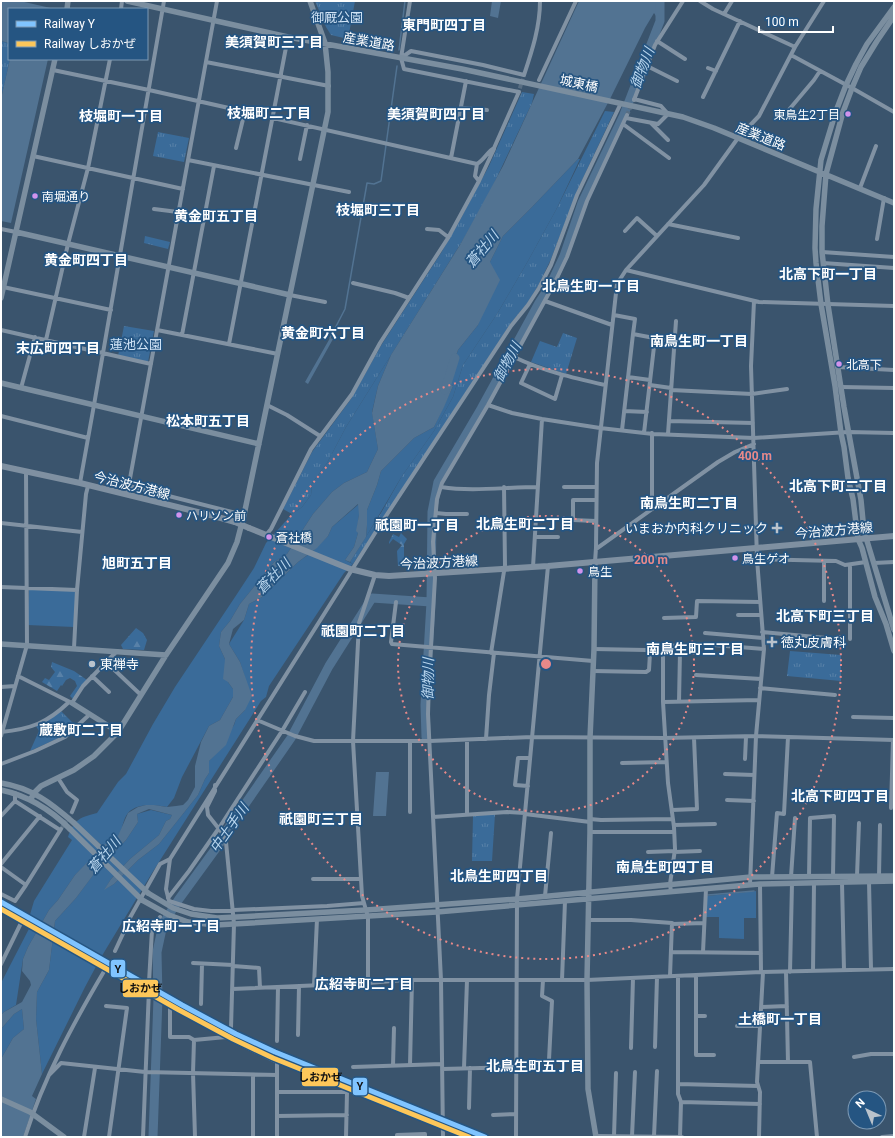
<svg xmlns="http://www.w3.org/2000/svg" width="895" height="1138" font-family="Roboto,'Noto Sans JP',sans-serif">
  <defs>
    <pattern id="forest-firs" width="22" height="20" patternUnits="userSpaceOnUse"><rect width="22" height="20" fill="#3a6b99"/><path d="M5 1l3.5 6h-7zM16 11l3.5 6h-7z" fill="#5881a8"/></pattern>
    <pattern id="park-tufts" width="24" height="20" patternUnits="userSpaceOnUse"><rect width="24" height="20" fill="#3a6b99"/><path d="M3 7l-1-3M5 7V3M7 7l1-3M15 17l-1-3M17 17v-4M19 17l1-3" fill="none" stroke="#5881a8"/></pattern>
  </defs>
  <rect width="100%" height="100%" fill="#3a546d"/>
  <!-- grass -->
  <path fill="#3a6b99" d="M578 159H580L556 210 528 261 497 314 463 365 453 397 434 431 402 476 366 537 367 525V510L377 485 381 471 414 438 434 427 453 386 447 382 458 350 478 325 490 262 503 236 532 207Z
    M391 355 378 386 372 412 378 449 367 472 344 483 332 492 313 514 287 554 274 562 240 604 230 621 221 632 219 646 225 659 228 682 233 689V697L220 720 209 726 182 777 174 798 167 807C155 805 137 803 128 813 123 819 122 830 119 837L103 846 80 827 102 849 75 875 58 900 49 910 28 947 23 959 16 1005 4 1012 1 1015V983L33 921 29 918 34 901 72 840 68 837C74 819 81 817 97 813L118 782 126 774 153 724 175 687 237 594 254 568 266 543 292 514 302 507 311 495 312 483 327 463 346 427Z
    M359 504V515L357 530 358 533 354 547 345 560 353 564 344 573 269 686 266 697 261 701 152 873 100 959 85 987 42 1074 36 1019 37 992 49 970 55 921 76 898 96 871 126 840 138 822 137 814 151 810 172 815 170 819 166 821 159 835 130 859 111 879 105 889 114 884 138 860 159 844 198 795 205 779 209 773 208 762 216 753 234 725 236 719 245 710V678L240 662 229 644 244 620 249 604 262 597 298 562 312 552 328 536 332 527Z
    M30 589 76 591 74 627 27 625 29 590Z
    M756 891V918H744V939L719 938V917H706L707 896Z
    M22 1009 24 1029 13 1038 1 1059V1029L14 1014Z"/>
  <!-- forest -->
  <path fill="url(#forest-firs)" d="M401 533 407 539 404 544V566H398L397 551 402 545 393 539 389 544V542L393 534 399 537Z
    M136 628 143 633 147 640 144 650 123 649 121 645Z
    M52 662 74 671 87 680 73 699 70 696 77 686 75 681 70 678 66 680 62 686 61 685 57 691 42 682 45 678 49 680 55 672 51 667Z"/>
  <!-- park -->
  <path fill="url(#park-tufts)" d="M315 1H355L348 39 331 35 326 27Z
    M1 41 9 43V59H10L1 99Z
    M522 92 534 94 532 103 490 192 463 240 346 427 327 463 312 483 311 495 302 507 292 514 283 509 312 452 351 399 382 344 441 253 460 220 489 166Z
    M605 111 614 112 577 191 551 259 539 284 529 301 511 323 353 564 350 562 381 513 402 476 434 431 453 397 463 365 497 314 528 261 556 210Z
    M158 132 189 138 184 162 153 156Z
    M145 236 170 242 168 249 144 243Z
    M124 326 154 331 148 362 118 356Z
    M563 333 577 338 566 374 531 362 540 341 557 347Z
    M790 651 841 655V681L787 676Z
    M61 711 75 725 63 736 30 751 39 731 36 726Z
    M495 814 492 861H472L473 816Z"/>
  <!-- water -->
  <path fill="#527392" d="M1 1H20L55 9H9V43L1 41Z
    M492 1H501L498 18 490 16Z
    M579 1H660L658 19 654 13 645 28 610 99 578 159 532 207 503 236 490 262 500 280 478 325 458 350 447 382 453 386 444 407 434 427 414 438 381 471 377 485 367 510V525L366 537 350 562 345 560 354 547 358 533 356 531 359 515 358 504 332 527 328 536 317 548 298 562 262 597 249 604 244 620 233 629 229 644 240 662 252 696 245 710 236 719 226 745 209 761V773L205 779 198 795 159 844 138 860 114 884 104 890 111 879 130 859 159 835 166 821 170 819 172 815 149 809 137 814 138 822 126 840 97 870 76 898 55 921 49 970 37 992 36 1019 42 1074 32 1096 36 1099 23 1137H1V1059L13 1038 24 1029 22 1009 14 1014 1 1029V1015L4 1012 22 1002 31 985 30 981 22 971 23 959 28 947 49 910 58 900 75 875 105 844 118 836 128 813 138 807 146 805H154L167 807 176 806 183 805 188 800 195 787V766L201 742 209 726 220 720 233 697V689L228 682 223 679 225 659 219 646 221 632 230 621 240 604 274 562 287 554 313 514 332 492 344 483 367 472 378 449 372 413 378 386 391 355 460 245 503 166Z
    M10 59H48L11 223 1 221V99Z
    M330 338 333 339 308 384 305 382Z
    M376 772H389L386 816H373Z"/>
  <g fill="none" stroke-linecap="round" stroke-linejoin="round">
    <!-- stream -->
    <path stroke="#527392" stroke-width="1.5" d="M399 50 405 1
      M330 338 345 309 367 183 374 184 381 181 397 66
      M708 895 754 891"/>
    <!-- river -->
    <path stroke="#527392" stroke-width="9" d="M445 390 455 358
      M426 737 425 705 431 602 432 512 438 482 481 409 539 303 550 286 564 256 582 203 623 117 660 21V1
      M153 1137 158 998 157 952 163 924 179 899 222 840 227 830 291 738 329 666 372 598 431 602"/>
    <!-- street-tunnel -->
    <path stroke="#586e83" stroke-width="4" stroke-dasharray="4 2" stroke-linecap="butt" d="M518 94 524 75
      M627 115 632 104
      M61 829 72 812"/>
    <!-- street -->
    <path stroke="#8192a3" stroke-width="4" d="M410 1 401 58 404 69 519 92
      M700 1 713 9 795 47
      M121 9 122 1
      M724 14 732 1
      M657 41 685 59
      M791 55 852 88 894 112
      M401 58 411 51 483 65 524 75
      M206 62 329 86
      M647 66 677 81
      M708 68 716 71
      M53 70 149 90 477 164C484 160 488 151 494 148L518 94
      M524 75C532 51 540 27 540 1
      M539 80 576 1
      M703 97 740 21
      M634 100 655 45 683 1
      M461 108 487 110
      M626 118 658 124 668 114 661 106 634 99
      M782 118 814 80 820 71
      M651 123 668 140
      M623 124 669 158
      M236 148 245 111
      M33 156 183 189
      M451 158 466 81
      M300 159 307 125
      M188 160 349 192
      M477 164 475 176 479 181
      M860 188 876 146
      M154 209 178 212
      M668 224 738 238
      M1 229 16 232
      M427 229 439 230 448 237
      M625 231 637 218 657 236
      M877 239 884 198
      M822 252 894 257
      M823 263 894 268
      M626 270 759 302 894 306
      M353 283 395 293 409 298
      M3 287 111 310
      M290 295 325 302
      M545 301 612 325
      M614 315 635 319 633 334
      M1 330 151 364
      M157 330 278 354
      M182 335 214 166
      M46 340 68 244 88 168 110 59
      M229 344 288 37
      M514 357C543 371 574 378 605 385
      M530 364 521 383 555 399 562 375
      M838 367 894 370
      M628 377 650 380
      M650 385 671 388
      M842 387 894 388
      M21 388 35 337
      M671 390 752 394 787 389
      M267 405 287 415 320 436
      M488 405 512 413 542 419 600 428 653 434 754 438 848 432 894 433
      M624 411 647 412
      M1 416 88 438
      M669 421 753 423
      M622 430 633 334 675 342
      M644 433 655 338
      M668 434 676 321
      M80 483 94 405 164 1
      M129 486 244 515
      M441 487C473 492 505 487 538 487
      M564 487H596
      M127 495 217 1
      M652 509V433
      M436 513 446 514H467
      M596 521 573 520V500H596
      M1 523 82 532
      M266 535 271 529 311 449 352 394 380 343 448 238 479 181 494 149
      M535 537H558
      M596 549 718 462 735 452 754 444
      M757 559 836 561 845 565 866 562
      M595 562 596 548 597 463 617 284 626 270 704 185 738 138 759 116 795 47 824 1
      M874 563 894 562
      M533 567 542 419
      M1 587 77 590
      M824 601V561
      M396 602 391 642 392 644 593 661
      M738 615H761
      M664 618 696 617 697 601 760 602
      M762 632 837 639
      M705 633 763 638
      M850 639V565
      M714 645 764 649
      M74 648 77 590 86 494 88 486
      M491 653 505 565 504 487
      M106 662 141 695
      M593 671 646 672 649 670 650 653 646 650 594 649
      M696 675 761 679
      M18 676 72 703 83 686 117 651
      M92 676 109 692
      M1 687 15 686
      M760 688 835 695
      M663 702V645C670 645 677 644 680 651L679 702
      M853 717 894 718
      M257 720 295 736 314 741H430L532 737 664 738 756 736 894 740
      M1 732C31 729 47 723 69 702
      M1 736 27 645 26 471
      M486 739 489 695 494 653
      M467 740V815
      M410 741V812
      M745 759 746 737
      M622 763 666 762
      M1 764 35 751 65 737 89 715
      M725 774 754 775
      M58 778 67 792 77 800 72 812
      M215 785V791L207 807 208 815 223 834 226 842 234 924 231 1028
      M528 786 515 785 518 758H530
      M727 800 754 801
      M15 801 60 830
      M891 808 893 740
      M672 810 697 809 694 738
      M525 814 590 822
      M1 816 15 801V793
      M433 817 507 812 525 813
      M590 819 601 820 673 819
      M674 825 715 824
      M590 832H674
      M648 852 675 851
      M674 852 700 851
      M1 864 40 816
      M1 867 26 885 61 829
      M857 876 859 823
      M879 876 880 825
      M772 877 777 813 784 814 788 737
      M791 877 795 818
      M809 877 810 818 834 816 833 876
      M313 879H361
      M869 882 871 969
      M842 883 844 970
      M760 884 761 972
      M750 885 756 736 764 649 757 559 751 366 754 301
      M671 892 670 884 675 849 674 827 668 783 663 702 759 700
      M1 894 15 901 26 885
      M545 896 551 833
      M168 898 189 871 219 828 282 731 305 692
      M364 903 327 906 211 911 194 909 169 901 166 889 170 859 382 522 511 326 528 305 539 288 551 265 577 195 621 103
      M1 909 22 921 1 964
      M588 920H631L672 923 670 976
      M672 924 704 923
      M115 951 127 925V923L160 864 170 859
      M671 952 761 953
      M703 952 706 889
      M193 963 233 965
      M233 966 259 968 260 988
      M813 971 814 883
      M786 972 788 1062H810L817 1137
      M790 972 792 883
      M696 975V1055H714
      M678 976V1094L681 1102 680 1137
      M543 980 542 996 552 1001 549 1060
      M562 980 565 901
      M149 982 152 930 160 917
      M368 983V917L362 896 353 741 359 623 375 575
      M314 985 317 919
      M232 989 368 983 404 980H587L761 972 894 969
      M201 1004 202 964
      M106 1006 127 1008 109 1137
      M761 1007 787 1006
      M170 1008V1037H189L194 1040
      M696 1016H705
      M737 1026H760
      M228 1034 226 1037 277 1062V1137
      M298 1035 299 986
      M277 1041 278 987
      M655 1047 657 977
      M631 1048 633 978
      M854 1057 871 1054H894
      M758 1062H788
      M410 1065 412 980
      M393 1066 394 1028
      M353 1067 442 1064
      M464 1068 467 980
      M442 1069 516 1067
      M50 1074 61 1063 145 1072 277 1075
      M678 1084 758 1086
      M277 1092H347L346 1137
      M681 1102 760 1104
      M469 1108 470 1068
      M493 1115 516 1114
      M277 1116 347 1115
      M596 1136 682 1137
      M614 1136 616 1073
      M632 1136 635 1072
      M654 1136 657 1071
      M25 1137C44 1077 74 1022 106 968L115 973
      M84 1137 95 1068
      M143 1137 149 989
      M195 1137 193 1073 194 1040 226 1037
      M253 1137V1075
      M397 1137V1135L425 1134V1137
      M443 1137 441 980 428 714 429 681 435 578 433 542 437 499 442 483 488 405 555 282 567 257 587 201 627 115
      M516 1137 517 899 548 566
      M759 1137 760 1092 757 1082 763 972
      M882 1137 894 1136"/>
    <!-- secondary -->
    <path stroke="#7b8e9f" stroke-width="5.5" d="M127 1 288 37 462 69 683 117 714 128 894 203
      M894 7 867 44 856 64 846 85 836 111 821 160 816 209 815 248 816 263 821 304 835 386 841 433 844 447 848 478 853 499 858 539 862 548 875 597 886 624 894 651
      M67 9 68 1
      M894 16 877 41 861 67 852 88 843 112 826 174 822 226V252L828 305 844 407 861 500 864 531 894 630
      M16 232 290 295
      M1 298 55 59
      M1 383 259 444
      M595 562 594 649 590 738V832L587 980 588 1089 596 1137
      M1 644 166 655
      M72 703 118 732
      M1 783C32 788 51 803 74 823
      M1 790C29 796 50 809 70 829
      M31 799 34 793 41 786 74 770 94 756 118 732 166 655 228 563 237 542 244 515 328 112V72L325 43 310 1
      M148 893 173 908 191 914 217 918 366 910 517 899 751 877 894 876
      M142 900 169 915 188 922 216 925 437 912 760 884 894 881
      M1 1099 30 1112 64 1137"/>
    <!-- primary -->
    <path stroke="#7f90a1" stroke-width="6" d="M1 466 80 483 214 516 235 522
      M249 528 350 569 375 575 389 576 548 566 894 536"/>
    <!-- secondary-bridge -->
    <path stroke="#7b8e9f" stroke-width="5.5" d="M74 823 148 893
      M70 829 142 900"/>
    <!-- primary-bridge -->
    <path stroke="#7f90a1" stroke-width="6" d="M235 522 249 528"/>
    <!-- rail-1 casing -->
    <g stroke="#255582" stroke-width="8">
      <path id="rail-1" d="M1 902 182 1005 236 1034 275 1052 485 1137"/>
    </g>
    <!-- rail-2 casing -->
    <g stroke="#255582" stroke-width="8">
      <path id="rail-2" d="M1 909 179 1010 233 1039 273 1058 469 1137"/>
    </g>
    <!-- rail-1 -->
    <use href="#rail-1" stroke="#80c4ff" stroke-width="5"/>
    <!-- rail-2 -->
    <use href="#rail-2" stroke="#fdc75a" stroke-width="5"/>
  </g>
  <!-- distance rings -->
  <g fill="none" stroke="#e88989" stroke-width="2" stroke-dasharray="2 4">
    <circle cx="546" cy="664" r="148"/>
    <circle cx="546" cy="664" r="295"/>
  </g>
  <!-- markers -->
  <g fill="#d193ec" stroke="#255582" stroke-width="1.5">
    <circle cx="848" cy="114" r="3.5"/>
    <circle cx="35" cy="196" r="3.5"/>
    <circle cx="839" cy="364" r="3.5"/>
    <circle cx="179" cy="515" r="3.5"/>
    <circle cx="269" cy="537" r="3.5"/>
    <circle cx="735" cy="558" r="3.5"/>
    <circle cx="580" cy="571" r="3.5"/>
  </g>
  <g fill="#bac3cc" stroke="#255582" stroke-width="1.5">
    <path d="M775 522h4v4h4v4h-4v4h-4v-4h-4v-4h4z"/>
    <path d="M770 636h4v4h4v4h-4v4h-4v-4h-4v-4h4z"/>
    <circle cx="92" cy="664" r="4"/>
  </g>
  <g text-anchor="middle" stroke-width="3.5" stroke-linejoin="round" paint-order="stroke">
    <!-- bus labels -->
    <g font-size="12" fill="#fff" stroke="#255582" text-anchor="start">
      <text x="840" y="119" text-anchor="end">東鳥生2丁目</text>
      <text x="42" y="201">南堀通り</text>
      <text x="846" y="369">北高下</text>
      <text x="186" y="520">ハリソン前</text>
      <text x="276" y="542">蒼社橋</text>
      <text x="742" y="563">鳥生ゲオ</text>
      <text x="588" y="576">鳥生</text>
    </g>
    <!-- park labels -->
    <g font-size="13" fill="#d1e4f6" stroke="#255582">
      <text x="337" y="22">御厩公園</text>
      <text x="136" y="349">蓮池公園</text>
    </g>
    <!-- street labels -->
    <g font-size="13" fill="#fff" stroke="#255582">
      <text transform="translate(369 41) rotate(10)" y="5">産業道路</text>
      <text transform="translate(579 83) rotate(12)" y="5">城東橋</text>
      <text transform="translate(761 136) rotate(22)" y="5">産業道路</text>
      <text transform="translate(132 485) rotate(14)" y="5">今治波方港線</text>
      <text transform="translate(834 530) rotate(-5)" y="5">今治波方港線</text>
      <text transform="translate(439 562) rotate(-3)" y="5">今治波方港線</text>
    </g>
    <!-- poi labels -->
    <g font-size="13" fill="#fff" stroke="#255582" text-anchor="start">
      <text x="768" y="533" text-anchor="end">いまおか内科クリニック</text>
      <text x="781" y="647">徳丸皮膚科</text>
      <text x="100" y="669">東禅寺</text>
    </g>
    <!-- neighbourhood labels -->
    <g font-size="14" font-weight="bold" fill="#fff" stroke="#255582">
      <text x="444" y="30">東門町四丁目</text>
      <text x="274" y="47">美須賀町三丁目</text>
      <text x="269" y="118">枝堀町二丁目</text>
      <text x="436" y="119">美須賀町四丁目</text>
      <text x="121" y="121">枝堀町一丁目</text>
      <text x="378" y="215">枝堀町三丁目</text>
      <text x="216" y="221">黄金町五丁目</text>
      <text x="86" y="265">黄金町四丁目</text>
      <text x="828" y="279">北高下町一丁目</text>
      <text x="591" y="291">北鳥生町一丁目</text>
      <text x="323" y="338">黄金町六丁目</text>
      <text x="699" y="346">南鳥生町一丁目</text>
      <text x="58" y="353">末広町四丁目</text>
      <text x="208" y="426">松本町五丁目</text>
      <text x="838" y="491">北高下町二丁目</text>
      <text x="689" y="508">南鳥生町二丁目</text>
      <text x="525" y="529">北鳥生町二丁目</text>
      <text x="417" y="530">祇園町一丁目</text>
      <text x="137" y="568">旭町五丁目</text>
      <text x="825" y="621">北高下町三丁目</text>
      <text x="363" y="636">祇園町二丁目</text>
      <text x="695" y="654">南鳥生町三丁目</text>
      <text x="81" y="735">蔵敷町二丁目</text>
      <text x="840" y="801">北高下町四丁目</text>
      <text x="321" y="824">祇園町三丁目</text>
      <text x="665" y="872">南鳥生町四丁目</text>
      <text x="499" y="881">北鳥生町四丁目</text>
      <text x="171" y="931">広紹寺町一丁目</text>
      <text x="364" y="989">広紹寺町二丁目</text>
      <text x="780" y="1024">土橋町一丁目</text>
      <text x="535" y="1071">北鳥生町五丁目</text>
    </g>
    <!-- water labels -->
    <g font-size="14" font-style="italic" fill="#b9d6ee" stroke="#255582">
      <text transform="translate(642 68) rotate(-69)" y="5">御物川</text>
      <text transform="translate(482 249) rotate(-50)" y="5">蒼社川</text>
      <text transform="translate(507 362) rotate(-62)" y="5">御物川</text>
      <text transform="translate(273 576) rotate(-46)" y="5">蒼社川</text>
      <text transform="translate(428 679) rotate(-89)" y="5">御物川</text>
      <text transform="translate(229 828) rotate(-55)" y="5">中土手川</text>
      <text transform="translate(104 855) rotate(-50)" y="5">蒼社川</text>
    </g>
  </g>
  <circle cx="546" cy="664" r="6" fill="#e88989" stroke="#255582" stroke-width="2"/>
  <g font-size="12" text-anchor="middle" font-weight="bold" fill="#e88989" stroke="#255582" stroke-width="3.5" stroke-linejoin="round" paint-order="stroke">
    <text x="755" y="460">400 m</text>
    <text x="651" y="564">200 m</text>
  </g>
  <g stroke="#255582" stroke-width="1.5">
    <rect x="110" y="959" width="16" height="19" rx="4" fill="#80c4ff"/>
    <rect x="122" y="979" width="37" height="19" rx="4" fill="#fdc75a"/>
    <rect x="301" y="1067" width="38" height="20" rx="4" fill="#fdc75a"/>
    <rect x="352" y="1077" width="16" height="19" rx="4" fill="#80c4ff"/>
  </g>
  <g font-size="11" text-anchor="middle" font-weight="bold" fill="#111">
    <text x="118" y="973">Y</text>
    <text x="140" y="992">しおかぜ</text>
    <text x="320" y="1081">しおかぜ</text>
    <text x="360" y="1090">Y</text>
  </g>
  <!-- border -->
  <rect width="895" height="1138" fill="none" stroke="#ffffff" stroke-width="4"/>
  <!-- legend -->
  <rect x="8" y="8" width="140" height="52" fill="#255582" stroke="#7c99b4"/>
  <rect x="16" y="21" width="20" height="6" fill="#80c4ff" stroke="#7c99b4"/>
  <text x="44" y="28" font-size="12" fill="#ffffff">Railway Y</text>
  <rect x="16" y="41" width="20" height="6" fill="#fdc75a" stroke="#7c99b4"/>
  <text x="44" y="48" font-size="12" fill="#ffffff">Railway しおかぜ</text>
  <!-- north arrow -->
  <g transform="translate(867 1110) rotate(316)"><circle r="19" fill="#255582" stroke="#7c99b4"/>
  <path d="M0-3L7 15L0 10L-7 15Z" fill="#bac3cc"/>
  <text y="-6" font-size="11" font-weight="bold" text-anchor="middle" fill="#ffffff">N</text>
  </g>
  <!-- scale -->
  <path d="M759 26v6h74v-6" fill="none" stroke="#ffffff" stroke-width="2"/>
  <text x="765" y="26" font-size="12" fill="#ffffff" stroke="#255582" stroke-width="3" paint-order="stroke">100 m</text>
</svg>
